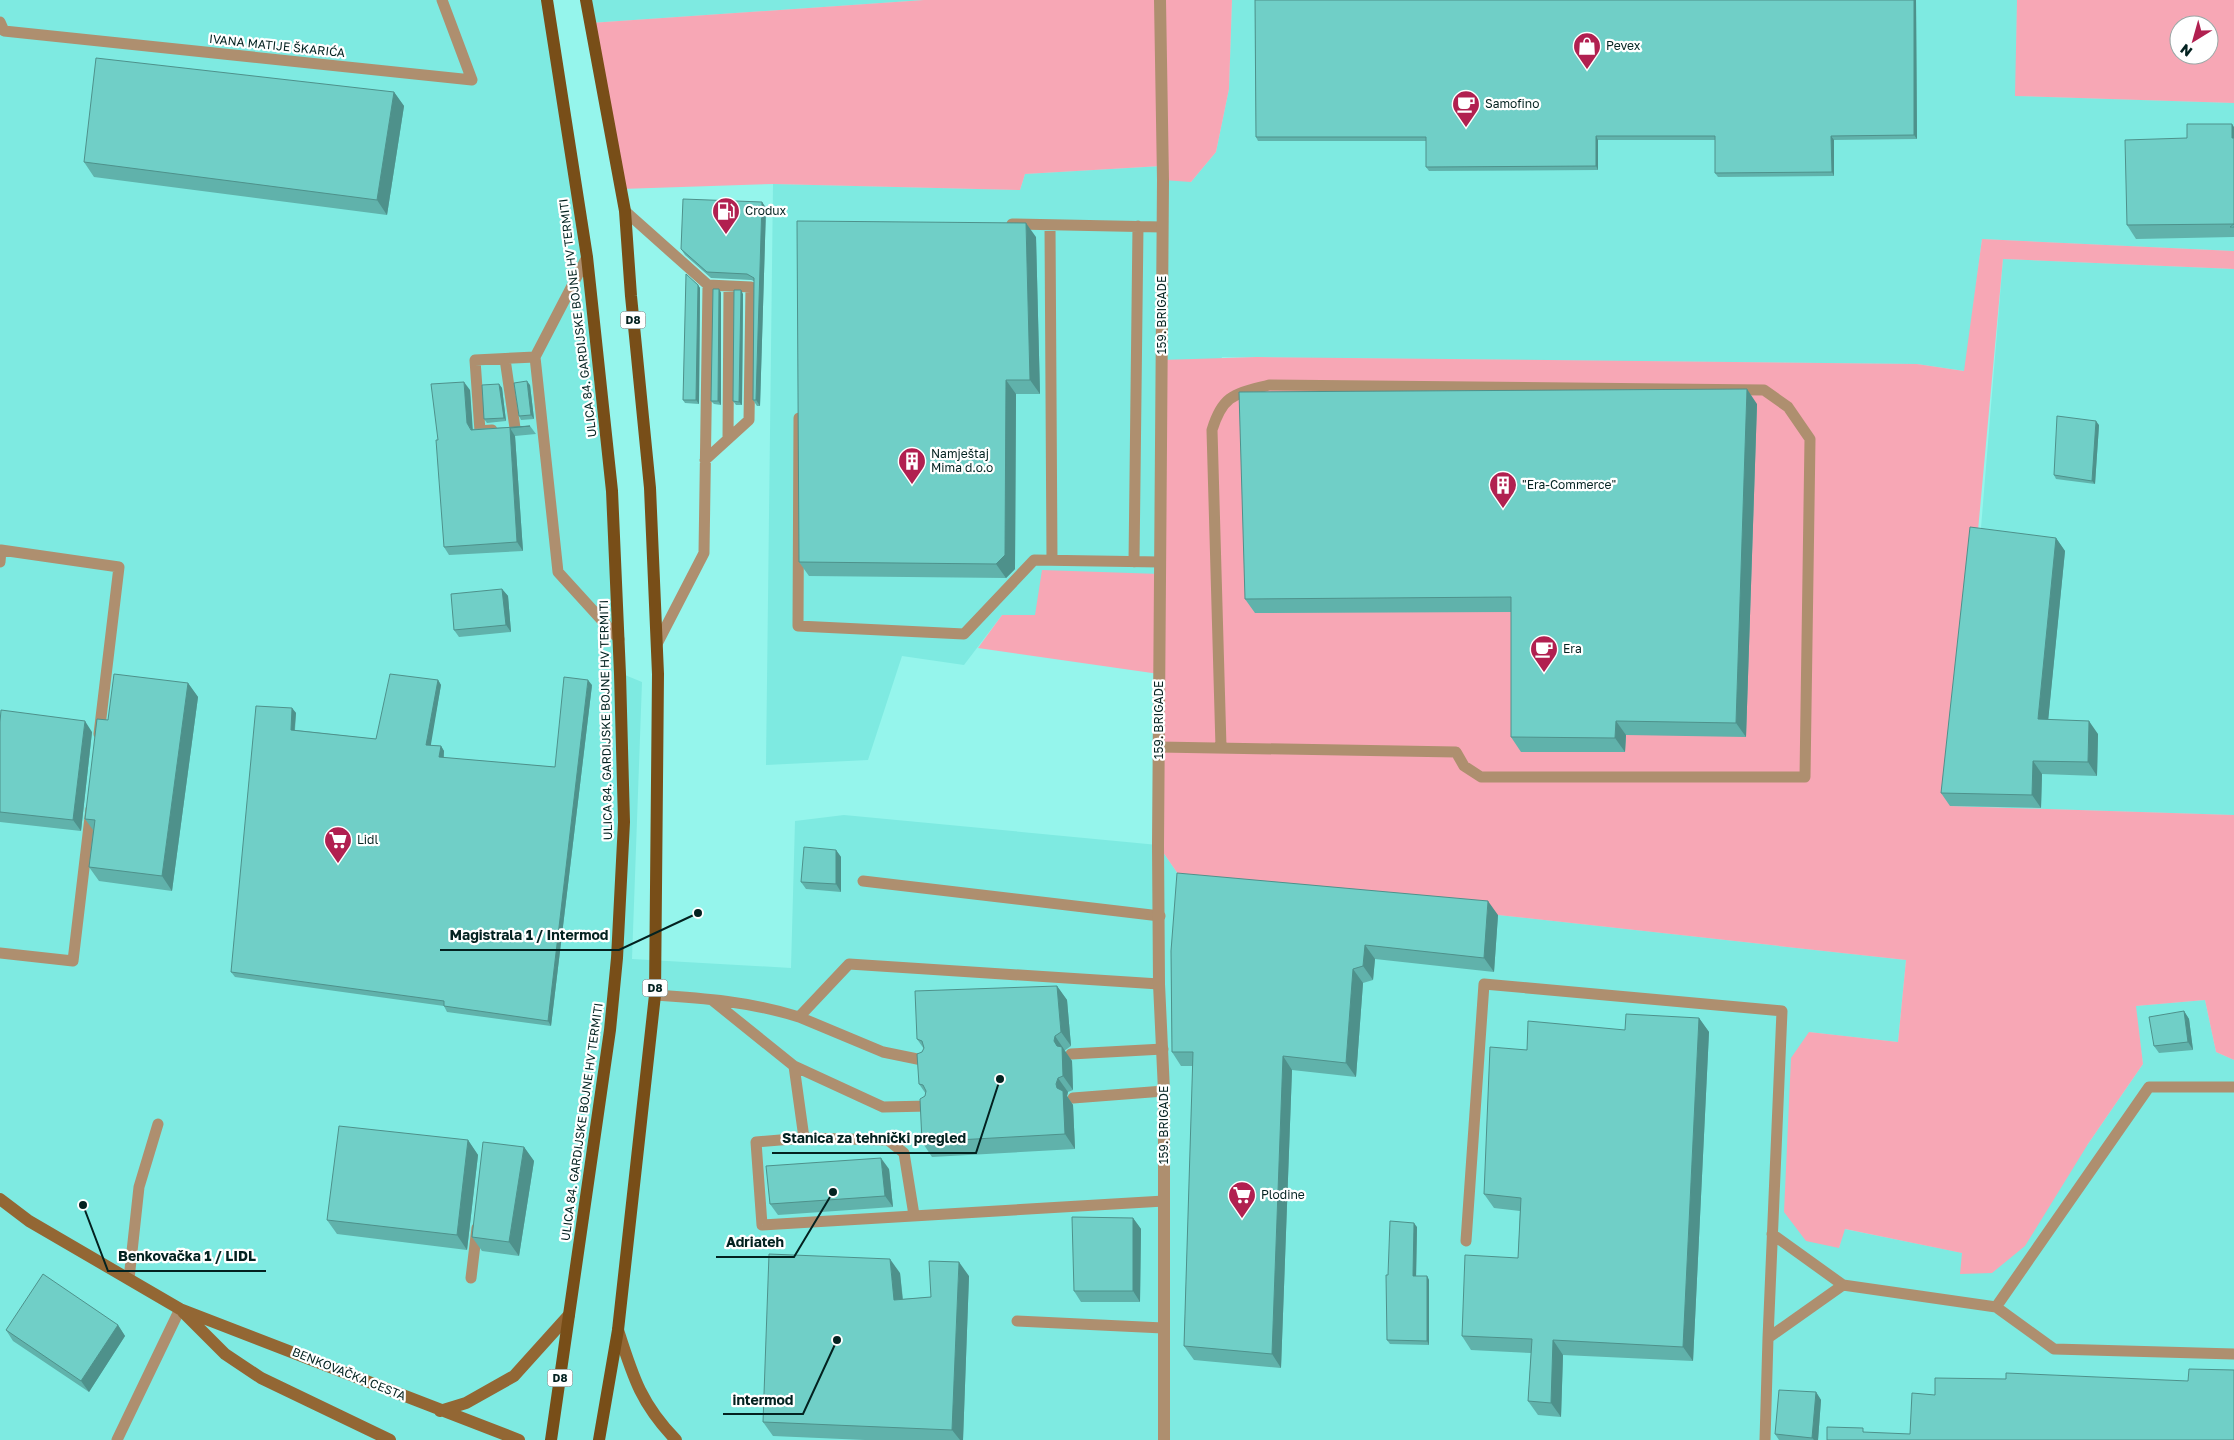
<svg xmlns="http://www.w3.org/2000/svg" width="2234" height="1440" font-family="'Golos Text',sans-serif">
  <rect width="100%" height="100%" fill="#95f5ec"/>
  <!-- built -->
  <path fill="#7eeae1" d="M0 0H547L612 491 620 673 642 682 632 959 791 968 795 821 844 815 1158 845 1187 887 1498 915 1906 960 1898 1042 1809 1032 1839 1248 1844 1229 1963 1253 1961 1274 2088 1144 2143 1064 2135 1006 2205 1000 2216 1052 2234 1060V1440H0Z
    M586 0H924L590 23Z
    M1232 0H2017L2016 96 2234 103V251L1982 239 1965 371 1917 364 1222 357 1160 574 1036 615H1002L964 665 902 656 868 760 766 765 773 184 1020 190 1025 174 1163 166 1191 182 1216 152 1229 89Z
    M2003 259 2234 269V815L1950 806 1980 540Z"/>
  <!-- green -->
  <path fill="#f7a7b5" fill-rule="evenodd" d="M924 0H1232L1229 89 1216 152 1191 182 1163 180 1162 166 1025 174 1020 190 773 184 621 189 590 23Z
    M2017 0H2234V103L2015 96ZM2179 25H2209V55H2179Z
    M1982 239 2234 251V269L2003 259 1967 650 1950 806 2234 815V1060L2216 1052 2205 1000 2136 1006 2143 1064 2088 1144 2025 1246 1992 1273 1960 1274 1962 1253 1845 1229 1839 1248 1806 1241 1784 1212 1791 1058 1809 1032 1898 1042 1906 960 1498 915 1187 887 1158 845 1159 674 978 648 1002 615H1035L1042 570 1160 574 1161 360 1257 357 1917 364 1964 371Z"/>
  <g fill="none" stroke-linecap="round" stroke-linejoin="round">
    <!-- lane -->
    <path stroke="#ae8f6f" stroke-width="11" d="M0 22 4 31 472 80 442 0
      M625 211 708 285 704 553 657 644
      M1012 224 1162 227
      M1050 225 1052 560
      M587 257 535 357 558 572 619 639
      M505 359 515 428
      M799 418 798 626 964 634 1034 560 1160 562
      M492 430 480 431 475 360 535 357
      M728 439 729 286
      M705 460 749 420 751 287 708 285
      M0 562 1 550 119 567 99 734
      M1134 562 1138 226
      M1159 747 1456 752 1464 766 1481 777H1805L1810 439 1788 407 1764 390 1269 385C1235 394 1223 394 1212 430L1221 747
      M863 881 1160 916
      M0 953 73 961 91 809
      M655 995C703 998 752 1002 799 1017
      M712 1000 794 1066 804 1138 756 1142 762 1225 1164 1201
      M1071 1054 1163 1049
      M927 1061 883 1052 799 1017 849 964 1159 984
      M794 1066 883 1107 929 1106
      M1073 1098 1164 1091
      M804 1138 888 1140 904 1153 914 1215
      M1772 1234 1843 1285
      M1466 1241 1484 984 1782 1011 1768 1338
      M471 1278 477 1228
      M129 1279 139 1187 158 1124
      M1996 1307 2149 1087H2234
      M1017 1321 1163 1328
      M117 1440 180 1309
      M1765 1440 1768 1338 1843 1285 1996 1307 2054 1349 2234 1354"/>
    <!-- street -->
    <path stroke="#ae8f6f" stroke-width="12" d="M1160 0 1163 180 1158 845 1159 984 1164 1091V1440"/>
    <!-- secondary -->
    <path stroke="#936734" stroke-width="12" d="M0 1199 29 1221 180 1309 519 1440
      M183 1312 225 1354 261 1378 390 1440
      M618 1330C633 1377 641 1404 676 1440
      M440 1411 466 1403 514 1376 569 1315"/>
    <!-- primary -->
    <path stroke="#784e18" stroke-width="12" d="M547 0 587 257 612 491 620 674 624 822 617 958 610 1030 551 1440
      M586 0 625 211 631 296 650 488 658 674 655 995 618 1330 599 1440"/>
  </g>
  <!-- wall -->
  <path fill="#60b2ab" d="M1255 0H1916L1917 139 1834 140V176L1718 177 1715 173V140H1598V170L1429 171 1426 167V141H1258L1256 137Z
    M394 92 404 106 387 215 94 177 84 162Z
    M2234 127V237L2136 239 2127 225 2187 138Z
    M762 202 766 208 760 406H757L753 400 754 281 751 280 711 278 685 255 681 249Z
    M1036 237 1040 394H1016L1015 569 1006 578 809 576 799 562Z
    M698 285 700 288 699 404 685 403 683 400Z
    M719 289 721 293V405L714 404 711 401Z
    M743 294 742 405H736L733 401Z
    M499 384 502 388 506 421 487 423 484 419Z
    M530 385 534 419 521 420 519 416Z
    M470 390 472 429 530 426 536 434 515 436 523 551 449 555 444 547 438 440Z
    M1757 404 1746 737 1626 735 1625 752H1521L1511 737V612L1255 613 1245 599Z
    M2099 425 2095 484 2056 479 2054 475Z
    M2056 538 2065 551 2048 720 2098 734 2097 776 2042 774 2041 808 1950 806 1941 793Z
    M502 589 508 596 511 632 459 637 454 630Z
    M438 680 441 685 430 745 441 746 444 751V758L555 767 592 685 551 1026 447 1012 444 1006 235 977 231 972 292 708 296 713 295 730 376 739Z
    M188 683 198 697 172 891 99 881 89 867 93 830 85 819 108 720Z
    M0 722 92 732 81 831 0 822Z
    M836 850 841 857V892L806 889 801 882Z
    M1498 915 1494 972 1375 959 1373 980 1363 983 1356 1077 1292 1070 1281 1368 1194 1360 1184 1346 1193 1066H1181L1172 1052 1171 951Z
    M1057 986 1067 1000 1071 1046 1064 1051 1072 1061 1073 1090 1068 1092 1067 1096 1073 1105 1075 1149 932 1157 922 1142 926 1094 919 1084 922 1052 924 1049 917 1039Z
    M2184 1011 2189 1019 2193 1050 2159 1053 2154 1046Z
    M1699 1018 1709 1032 1693 1361 1563 1355 1561 1417 1538 1415 1528 1401 1531 1353 1471 1350 1462 1336 1518 1258 1520 1211 1494 1208 1484 1194 1527 1050 1625 1030Z
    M468 1140 478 1155 467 1250 337 1234 327 1220Z
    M524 1147 534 1161 519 1256 482 1251 472 1237Z
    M889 1169 893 1207 778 1215 770 1204Z
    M1133 1218 1141 1229 1140 1302H1081L1074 1291Z
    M1417 1227 1416 1276H1427L1429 1280V1345L1390 1344 1387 1340 1388 1275Z
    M900 1273 903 1299 931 1297 969 1276 963 1440H865L773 1436 763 1422Z
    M118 1325 125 1336 89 1392 13 1341 6 1330Z
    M1816 1392 1821 1400 1818 1440H1779L1775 1434Z"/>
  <!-- shaded-wall -->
  <path fill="#4e918b" d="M1914 0H1916L1917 139 1914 135Z
    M394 92 404 106 387 215 377 200Z
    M2232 124 2234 127V142L2232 138Z
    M1596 136 1598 140V170L1596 166Z
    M1831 136 1834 140V176L1832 172Z
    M762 202 766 208 760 406 756 400Z
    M1026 223 1036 237 1040 394 1030 380Z
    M698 285 700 288 699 404 696 400Z
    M719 289 721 293V405L718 401Z
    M741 290 743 294 742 405 739 402Z
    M1006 380 1016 394 1015 569 1006 578 996 564Z
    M527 381 530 385 534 419 531 415Z
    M464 382 470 390 473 432 467 423Z
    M499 384 502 388 506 421 504 418Z
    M1747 389 1757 404 1746 737 1736 723Z
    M2096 421 2099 425 2095 484 2092 481Z
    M510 428 515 436 523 551 517 542Z
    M2056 538 2065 551 2047 732 2038 719Z
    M502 589 508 596 511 632 506 625Z
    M438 680 441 685 430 750 426 745Z
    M588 680 592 685 551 1026 548 1021Z
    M188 683 198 697 172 891 162 876Z
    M292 708 296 713 294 735 291 730Z
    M85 721 92 732 81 831 73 820Z
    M1616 721 1626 735 1625 752 1615 738Z
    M2089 721 2098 734 2097 776 2088 762Z
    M441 746 444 751 443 763 439 757Z
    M2033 761 2042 774 2041 808 2032 795Z
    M836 850 841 857V892L836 884Z
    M1488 901 1498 915 1494 972 1484 958Z
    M1365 945 1375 959 1373 980 1363 966Z
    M1353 969 1363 983 1356 1077 1346 1063Z
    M1057 986 1067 1000 1071 1046 1061 1032Z
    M2184 1011 2189 1019 2193 1050 2188 1042Z
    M1699 1018 1709 1032 1693 1361 1683 1347Z
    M1055 1036 1072 1061 1073 1090 1063 1076 1054 1041Z
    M1283 1056 1292 1070 1281 1368 1272 1354Z
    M1058 1078 1068 1092 1067 1096 1073 1105 1075 1149 1065 1134 1057 1088 1056 1084Z
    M468 1140 478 1155 467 1250 457 1235Z
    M524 1147 534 1161 519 1256 509 1242Z
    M881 1158 889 1169 893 1207 885 1196Z
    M1133 1218 1141 1229 1140 1302 1133 1291Z
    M1414 1223 1417 1227 1416 1280 1413 1276Z
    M890 1259 900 1273 904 1314 894 1300Z
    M959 1262 969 1276 963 1440H960L952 1430Z
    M1427 1276 1429 1280V1345L1427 1341Z
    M118 1325 125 1336 89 1392 81 1381Z
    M1553 1340 1563 1355 1561 1417 1551 1403Z
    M1816 1392 1821 1400 1818 1440H1814L1812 1438Z"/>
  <!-- building -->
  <path fill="#70cfc7" stroke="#4e918b" d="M1255 0H1914V135L1831 136 1832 172 1715 173V136H1596V166L1426 167V137H1256Z
    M96 58 394 92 377 200 84 162Z
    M2187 124H2232V138H2234V227H2230L2234 224 2127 225 2125 140 2187 138Z
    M683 199 762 202 756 400H753L754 278 747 274 707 272 681 249Z
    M797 221 1026 223 1030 380H1006L1005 555 996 564 799 562Z
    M686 274 698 285 696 400H683Z
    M713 289H719L718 401H711Z
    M734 290H741L739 402 733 401Z
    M527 381 531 415 519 416 514 383Z
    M464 382 467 423 471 430 530 426 510 428 517 542 444 547 436 440H438L431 384Z
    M499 384 504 418 484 419 482 385Z
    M1747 389 1736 723 1616 721 1615 738 1511 737V597L1245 599 1239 392Z
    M2057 416 2096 421 2092 481 2054 475Z
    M1970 527 2056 538 2038 719 2089 721 2088 762 2033 761 2032 795 1941 793Z
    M502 589 506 625 454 630 451 594Z
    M114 674 188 683 162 876 89 867 95 820 85 819 97 719 108 720Z
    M390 674 438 680 426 745 441 746 439 757 555 767 564 677 588 680 548 1021 444 1006V1001L231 972 256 706 292 708 291 730 376 739Z
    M1 710 85 721 73 820 0 812V722Z
    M804 847 836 850V884L801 882Z
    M1177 873 1488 901 1484 958 1365 945 1363 966 1353 969 1346 1063 1283 1056 1272 1354 1184 1346 1193 1052H1172L1171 951Z
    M1057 986 1061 1032 1055 1036 1054 1041 1057 1046 1062 1047 1063 1076 1058 1078 1056 1084 1057 1088 1063 1091 1065 1134 922 1142 920 1099 925 1096 926 1091 923 1085 919 1084 917 1054 922 1052 924 1048 922 1041 917 1039 915 991Z
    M2184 1011 2188 1042 2154 1046 2149 1017Z
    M1626 1014 1699 1018 1683 1347 1553 1340 1551 1403 1528 1401 1532 1339 1462 1336 1465 1255 1518 1258 1521 1198 1484 1194 1490 1047 1527 1050 1528 1021 1625 1030Z
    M339 1126 468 1140 457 1235 327 1220Z
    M483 1142 524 1147 509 1242 472 1237Z
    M881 1158 885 1196 770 1204 766 1166Z
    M1072 1217 1133 1218V1291H1074Z
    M1390 1221 1414 1223 1413 1276H1427V1341L1387 1340 1386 1275H1388Z
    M769 1254 890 1259 894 1300 931 1297 929 1261 959 1262 952 1430 763 1422Z
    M43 1274 118 1325 81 1381 6 1330Z
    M2189 1369 2234 1370V1440H1827V1427L1863 1428V1432L1910 1434 1912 1393 1935 1395V1378L2006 1379V1373L2188 1381Z
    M1779 1390 1816 1392 1812 1438 1775 1434Z"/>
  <!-- icons -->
  <defs>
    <g id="shop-pin" transform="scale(1.4375)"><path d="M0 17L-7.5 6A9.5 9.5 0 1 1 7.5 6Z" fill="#b12050" stroke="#fff"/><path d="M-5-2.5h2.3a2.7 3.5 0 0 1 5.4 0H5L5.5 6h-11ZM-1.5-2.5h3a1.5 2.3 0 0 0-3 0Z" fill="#fff"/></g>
    <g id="cafe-pin" transform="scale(1.4375)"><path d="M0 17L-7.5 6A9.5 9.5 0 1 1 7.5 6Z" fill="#b12050" stroke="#fff"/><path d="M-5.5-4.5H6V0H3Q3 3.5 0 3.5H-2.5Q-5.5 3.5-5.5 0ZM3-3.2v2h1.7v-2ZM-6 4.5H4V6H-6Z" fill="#fff"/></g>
    <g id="fuel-pin" transform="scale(1.4375)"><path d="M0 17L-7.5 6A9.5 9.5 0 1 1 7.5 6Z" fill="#b12050" stroke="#fff"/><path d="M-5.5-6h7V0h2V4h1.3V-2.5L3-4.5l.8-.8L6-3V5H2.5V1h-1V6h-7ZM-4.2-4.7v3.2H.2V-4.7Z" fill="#fff"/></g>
    <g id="building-pin" transform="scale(1.4375)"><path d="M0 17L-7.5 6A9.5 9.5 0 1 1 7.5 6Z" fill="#b12050" stroke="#fff"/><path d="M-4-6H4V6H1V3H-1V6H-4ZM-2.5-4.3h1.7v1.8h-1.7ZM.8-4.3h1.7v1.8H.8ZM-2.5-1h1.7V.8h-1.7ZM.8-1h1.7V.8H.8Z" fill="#fff"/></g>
    <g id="supermarket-pin" transform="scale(1.4375)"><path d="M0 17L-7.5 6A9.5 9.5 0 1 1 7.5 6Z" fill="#b12050" stroke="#fff"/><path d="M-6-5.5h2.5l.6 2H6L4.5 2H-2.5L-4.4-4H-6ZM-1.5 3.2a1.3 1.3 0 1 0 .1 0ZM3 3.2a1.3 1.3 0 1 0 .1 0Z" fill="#fff"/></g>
  </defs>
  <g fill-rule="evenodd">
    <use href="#shop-pin" x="1587" y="46"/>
    <use href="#cafe-pin" x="1466" y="104"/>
    <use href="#fuel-pin" x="726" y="211"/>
    <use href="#building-pin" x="912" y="461"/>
    <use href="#building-pin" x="1503" y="485"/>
    <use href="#cafe-pin" x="1544" y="649"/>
    <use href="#supermarket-pin" x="338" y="840"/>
    <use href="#supermarket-pin" x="1242" y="1195"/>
  </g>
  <g text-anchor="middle" stroke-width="4.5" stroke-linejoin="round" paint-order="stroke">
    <!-- shield labels -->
    <g fill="#fff" stroke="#4f6463" stroke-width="1">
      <rect x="620.5" y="311.5" width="25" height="17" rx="4"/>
      <rect x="642.5" y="979.5" width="25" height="17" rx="4"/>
      <rect x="547.5" y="1369.5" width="25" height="17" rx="4"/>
    </g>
    <g font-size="11" font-weight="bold" fill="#032220">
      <text x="633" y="324">D8</text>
      <text x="655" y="992">D8</text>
      <text x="560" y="1382">D8</text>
    </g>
    <!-- street labels -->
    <g font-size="12" fill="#032220" stroke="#fff">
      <text transform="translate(277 46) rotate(6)" y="4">IVANA MATIJE ŠKARIĆA</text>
      <text transform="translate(1162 315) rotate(-90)" y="4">159. BRIGADE</text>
      <text transform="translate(578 318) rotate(-97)" y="4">ULICA 84. GARDIJSKE BOJNE HV TERMITI</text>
      <text transform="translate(606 720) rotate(-91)" y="4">ULICA 84. GARDIJSKE BOJNE HV TERMITI</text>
      <text transform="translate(1159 720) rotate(-90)" y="4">159. BRIGADE</text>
      <text transform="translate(582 1122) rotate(-82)" y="4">ULICA 84. GARDIJSKE BOJNE HV TERMITI</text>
      <text transform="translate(1164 1125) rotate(-90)" y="4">159. BRIGADE</text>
      <text transform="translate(349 1374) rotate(22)" y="4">BENKOVAČKA CESTA</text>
    </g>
    <!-- poi labels -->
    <g font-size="12" fill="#032220" stroke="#fff" text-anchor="start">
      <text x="1606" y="50">Pevex</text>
      <text x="1485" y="108">Samofino</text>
      <text x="745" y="215">Crodux</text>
      <text x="931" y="458">Namještaj<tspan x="931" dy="14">Mima d.o.o</tspan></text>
      <text x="1522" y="489">"Era-Commerce"</text>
      <text x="1563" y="653">Era</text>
      <text x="357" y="844">Lidl</text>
      <text x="1261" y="1199">Plodine</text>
    </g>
  </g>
  <!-- callouts -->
  <path fill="none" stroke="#032220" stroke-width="2" d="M698 913L619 950H440M1000 1079L976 1153H772M833 1192L794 1257H716M83 1205L108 1271H266M837 1340L803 1414H723"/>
  <g fill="#032220" stroke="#fff" stroke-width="2">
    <circle cx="698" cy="913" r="5"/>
    <circle cx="1000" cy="1079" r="5"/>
    <circle cx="833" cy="1192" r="5"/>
    <circle cx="83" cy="1205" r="5"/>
    <circle cx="837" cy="1340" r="5"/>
  </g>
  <g font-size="14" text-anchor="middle" font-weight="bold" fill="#032220" stroke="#fff" stroke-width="4.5" stroke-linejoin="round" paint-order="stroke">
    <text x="529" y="940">Magistrala 1 / Intermod</text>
    <text x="874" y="1143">Stanica za tehnički pregled</text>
    <text x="755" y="1247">Adriateh</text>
    <text x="187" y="1261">Benkovačka 1 / LIDL</text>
    <text x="763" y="1405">intermod</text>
  </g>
  <!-- north arrow -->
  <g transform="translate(2194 40) rotate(217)"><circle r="24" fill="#ffffff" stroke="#9aa7a6"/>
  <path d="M0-4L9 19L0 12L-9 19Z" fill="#b12050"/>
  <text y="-8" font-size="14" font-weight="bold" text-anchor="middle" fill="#032220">N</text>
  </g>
</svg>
